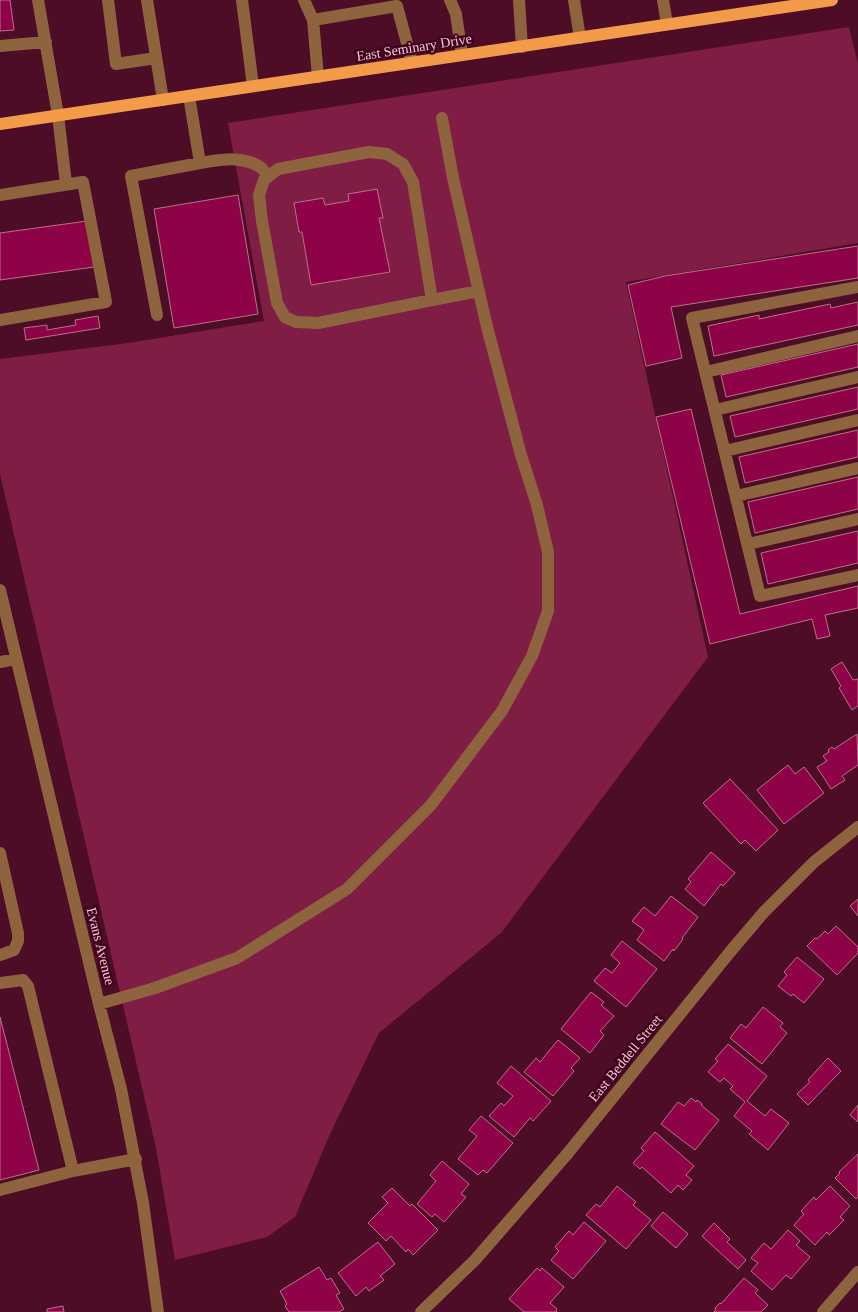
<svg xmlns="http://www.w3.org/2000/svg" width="858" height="1312" font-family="Georgia,serif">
  <rect width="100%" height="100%" fill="#4d0d27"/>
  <!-- green -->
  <path fill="#7f1d44" d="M849 27 858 64V243L626 282 708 657 501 933 379 1033 330 1134 295 1217 267 1237 175 1260 156 1148 0 474V359L128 343 264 321 228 123Z"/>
  <!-- building -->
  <path fill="#8e0347" stroke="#bb7187" d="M0 0H10L14 30 0 31Z
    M377 189 383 218H379L390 272 311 285 302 232H299L294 203 323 198 325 205 349 201 348 194Z
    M238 195 258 314 174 328 154 209Z
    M87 221 94 267 0 280V233Z
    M858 246V278L671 307 682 358 646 366 628 285 665 276Z
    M858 302V325L714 356 708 326 759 315V319L830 304 831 308Z
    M98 316 100 328 26 340 24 328 47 325V330L76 325 75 320Z
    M858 344V367L726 397 721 375Z
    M858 387V409L735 437 730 416Z
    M691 409 740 614 858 586V608L825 615 830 636 817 639 812 619 710 644 656 417Z
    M858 430V457L745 483 739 457Z
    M858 477V509L755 533 748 502Z
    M858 531V563L768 584 761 553Z
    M842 662 853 680 858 679V706L852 710 839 688 841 686 831 669Z
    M857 734 858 765 842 776 845 780 831 789 817 767 827 761 823 756 829 752 828 750 832 747 834 749Z
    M788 765 795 774 804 767 824 793 784 824 757 790Z
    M730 779 778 830 756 851 745 840 741 844 703 803Z
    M711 852 735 873 723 886 721 884 704 906 685 889 691 882 688 879Z
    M671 896 698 917 682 938 683 939 674 951 673 949 664 961 637 940 644 930 632 921 644 907 655 916Z
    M858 899V916L850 906Z
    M836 926 858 947V953L837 975 807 946 815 938 817 939 825 931 828 934Z
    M622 941 657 969 626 1007 594 981 605 968 612 973 620 963 611 955Z
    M797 957 824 979 804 1003 793 994 791 996 778 986 787 975 784 972Z
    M591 992 604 1002 601 1005 614 1016 600 1031 604 1035 590 1053 561 1029Z
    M763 1007 783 1023 780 1027 787 1033 762 1064 730 1038 741 1024 746 1028Z
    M0 1017 39 1170 0 1180Z
    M558 1040 580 1058 571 1068 574 1071 553 1096 524 1072 536 1058 540 1062Z
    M728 1044 767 1076 747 1101 765 1116 771 1109 789 1123 768 1150 749 1134 752 1131 734 1116 745 1102 730 1089 733 1086 724 1078 720 1082 708 1072 718 1061 715 1059Z
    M828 1058 841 1071 808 1105 797 1094 810 1082 808 1080Z
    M511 1066 551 1101 533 1121 530 1118 514 1137 489 1116 501 1103 504 1106 513 1096 497 1083Z
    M691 1098 696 1102 697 1100 702 1104 701 1105 719 1120 695 1150 661 1124 678 1102 684 1106Z
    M858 1105V1122L850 1115Z
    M481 1116 513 1143 487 1173 483 1170 478 1175 458 1159 477 1136 469 1130Z
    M655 1132 694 1166 686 1175 692 1180 683 1190 678 1185 671 1193 642 1167 640 1169 633 1163 644 1151 641 1148Z
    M858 1154V1197L856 1199 835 1178 840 1173 839 1172Z
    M442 1161 469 1184 461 1194 466 1197 444 1222 435 1214 432 1217 417 1204 436 1181 430 1175Z
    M617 1186 636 1202 633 1205 651 1220 626 1249 586 1215 596 1204 600 1207Z
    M830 1186 850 1206 840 1217 844 1220 829 1235 827 1232 815 1245 794 1225 804 1214 801 1211 814 1197 816 1200Z
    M392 1188 410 1206 412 1204 438 1230 413 1255 408 1249 406 1252 391 1236 386 1241 368 1223 388 1203 382 1197Z
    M663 1212 688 1234 676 1248 651 1226Z
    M584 1222 606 1241 573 1279 551 1260 559 1251 555 1247 569 1231 573 1235Z
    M714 1223 730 1239 727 1242 746 1260 738 1269 702 1236Z
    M788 1230 800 1241 796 1245 810 1257 791 1279 786 1275 772 1290 751 1271 758 1263 751 1258 764 1243 771 1249Z
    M378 1242 395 1264 380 1276 384 1280 369 1291 366 1287 356 1296 338 1273Z
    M319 1267 327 1280 331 1278 340 1293 336 1295 344 1309 339 1312H289L285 1306 287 1304 280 1291Z
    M537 1268 540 1271 542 1268 564 1287 550 1303 557 1309 556 1311 557 1312H524L509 1299Z
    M744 1278 758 1290 755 1293 768 1305 761 1312H714L716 1309 715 1308 720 1303 721 1304Z
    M63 1306 64 1312H47V1309Z"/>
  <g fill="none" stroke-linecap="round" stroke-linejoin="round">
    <!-- minor -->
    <path stroke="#8e643f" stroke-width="12" d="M38 0 58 115 66 184
      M108 0 116 64 156 58
      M147 0 163 100
      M242 0 253 86
      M304 0 313 20
      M450 0 456 14 462 55
      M519 0 522 47
      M574 0 580 38
      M663 0 667 24
      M0 46 46 42
      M318 77 313 20 397 6 412 62
      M200 163C219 160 243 155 260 167 263 169 266 173 268 176
      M0 195 83 182 106 302 0 320
      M858 287 692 318 760 596 858 575
      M432 300 318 323 296 322 285 317 277 303 262 221 259 195 264 180 278 169 369 152 387 154 403 164 413 182 432 300 479 291
      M157 315 131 176 200 163 189 96
      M706 372 858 336
      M715 410 858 377
      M725 451 858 420
      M736 496 858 468
      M748 544 858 519
      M0 590 99 1004 121 1089 143 1203 158 1312
      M0 662 16 659
      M0 853 18 933V941L14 950 0 955
      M0 983 23 980 28 986 73 1171 136 1159
      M99 1004 155 988 237 958 347 889 431 805 502 711 532 656 548 611V552L537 505 521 455 487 327 453 178 442 118
      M0 1190 73 1171
      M421 1312 475 1260 568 1153 730 952 764 912 814 862 858 827
      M823 1312 858 1272"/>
    <!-- major -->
    <path stroke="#f39b48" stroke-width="12" d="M0 124 832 0"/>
  </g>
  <g text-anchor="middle" stroke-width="5" stroke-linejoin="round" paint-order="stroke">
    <!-- street labels -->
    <g font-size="14" fill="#f2c9d4" stroke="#41011d">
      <text transform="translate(414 47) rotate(-9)" y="5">East Seminary Drive</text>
      <text transform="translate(101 946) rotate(76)" y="5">Evans Avenue</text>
      <text transform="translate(625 1058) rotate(-51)" y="5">East Beddell Street</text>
    </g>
  </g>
</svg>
